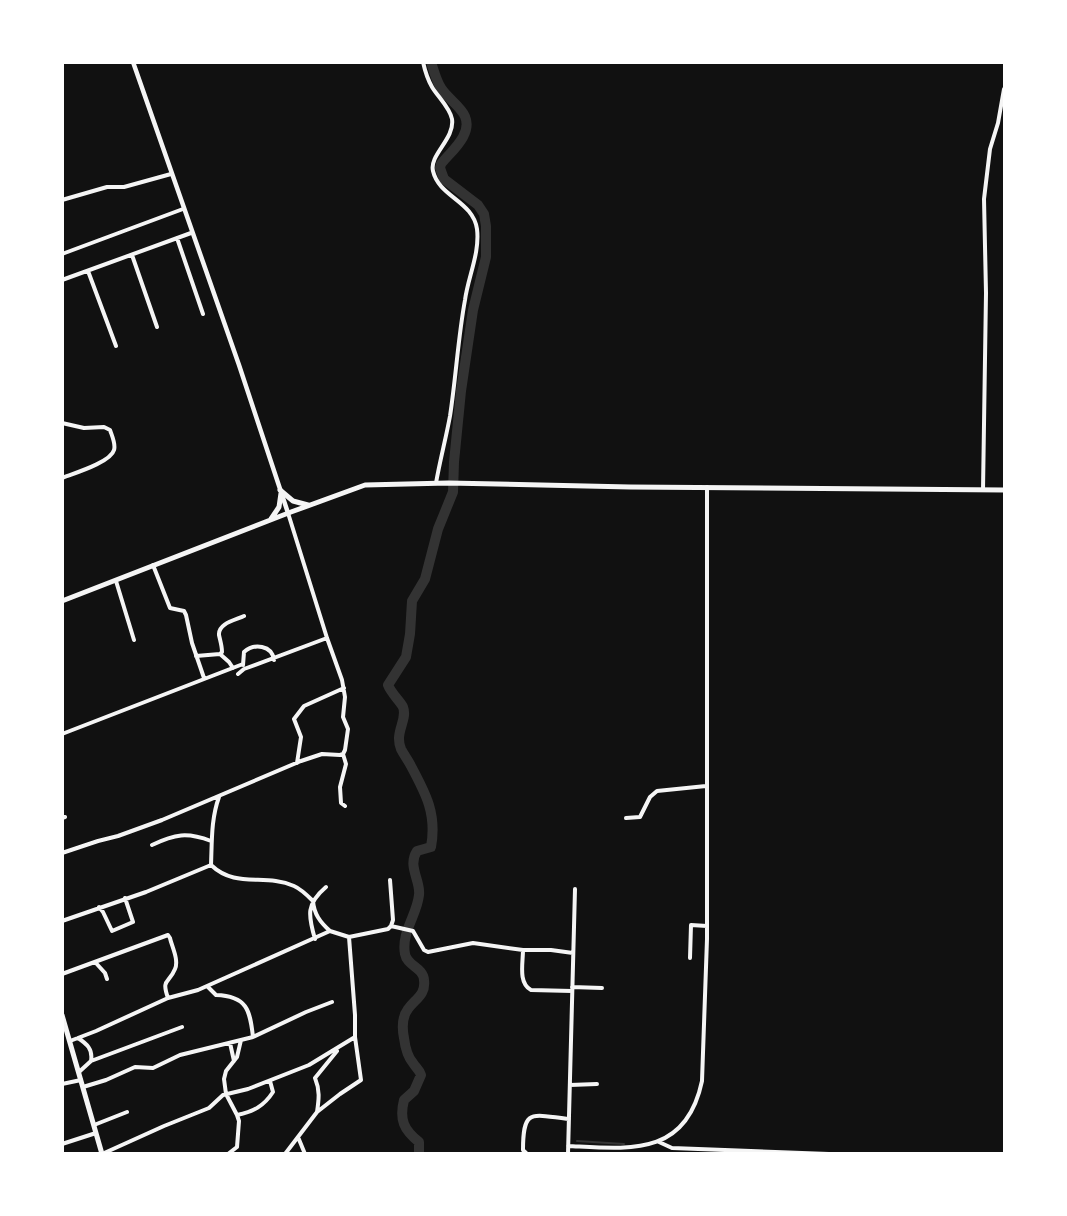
<svg xmlns="http://www.w3.org/2000/svg" width="1067" height="1216" font-family="'DM Sans',sans-serif">
  <rect width="100%" height="100%" fill="#111"/>
  <g fill="none" stroke-linecap="round" stroke-linejoin="round">
    <!-- stream -->
    <path stroke="#333" stroke-width="2" d="M577 1141 624 1144"/>
    <!-- river -->
    <path stroke="#333" stroke-width="10" d="M419 1154V1142C404 1130 399 1120 404 1100L414 1091 421 1075C419 1069 416 1068 413 1063 407 1056 405 1046 404 1038 402 1028 402 1017 408 1009 415 999 426 995 424 980 423 967 407 966 405 954 401 932 417 915 419 895 421 881 407 866 417 851L431 847C437 814 426 794 411 766 408 760 404 755 401 749 394 732 408 720 403 707 400 701 391 693 388 685L406 657 410 634 412 601 425 579 438 529 453 492 454 462 461 391 473 310 486 257V226L484 214 478 205 444 179 440 168 441 164C448 155 457 148 463 137 476 113 451 104 441 88 436 80 434 71 431 62"/>
    <!-- minor -->
    <path stroke="#f5f5f5" stroke-width="4" d="M423 62C425 71 428 80 432 87 438 97 450 108 452 119 455 139 429 155 433 171 439 197 473 201 477 229 480 253 468 277 465 300 458 338 456 377 450 416 446 438 440 460 436 483
      M62 200 107 187H124L171 174
      M177 238 203 314
      M62 254 183 209
      M132 255 157 327
      M88 271 116 346
      M62 280 191 233
      M62 423 84 428 104 427 110 430C112 436 116 444 114 450 111 462 75 473 62 478
      M983 490 986 293 984 199 990 149 998 123 1004 89
      M288 513 327 638 342 680 345 697 343 717 348 729 345 750 343 754 346 764 340 787 341 803 345 806
      M153 565 170 608 184 611 186 615 192 643 204 678
      M116 581 134 640
      M220 654 229 662 233 668
      M196 656 220 654 222 652C222 646 220 640 219 635 218 623 236 620 244 616
      M243 665 244 652C254 643 272 645 274 660
      M238 674 244 669 327 638
      M62 734 243 664
      M297 763 301 737 294 719 304 706 344 688
      M62 818 65 817
      M626 818 640 817 650 797 657 791 706 786
      M152 845C175 834 187 832 211 841
      M62 853 98 841 118 836 162 820 301 761 322 754 340 755 343 754
      M211 865C236 889 265 873 294 886 301 889 307 895 313 901 314 914 320 922 330 931
      M390 880 393 920 391 926
      M99 907 103 912 112 931 133 922 125 898
      M62 921 146 892 211 865C212 841 211 819 219 797
      M391 926 413 931 424 950 428 952 473 943 523 950H551L573 953
      M315 939C308 915 306 904 326 887
      M523 950C523 963 518 983 531 990L572 991
      M690 958 691 925 707 926
      M95 962 105 973 107 979
      M62 974 168 935 170 938C172 947 179 960 175 969 169 984 161 978 168 998
      M207 986 216 995C247 996 250 1010 253 1037
      M572 987 602 988
      M78 1038C87 1044 93 1049 91 1061
      M70 1041 96 1031 168 998 198 990 330 931 349 937 388 929 391 926
      M230 1043 234 1061
      M79 1072 91 1061 182 1027
      M62 1084 81 1080
      M570 1085 597 1084
      M83 1087 106 1080 135 1067 153 1068 180 1055 253 1037 306 1012 332 1002
      M317 1112C319 1099 320 1090 315 1078L337 1051
      M237 1115C253 1112 264 1106 273 1092L270 1081
      M94 1125 127 1112
      M298 1137 305 1154
      M659 1142 672 1148 829 1154
      M62 1144 96 1133
      M568 1146C630 1149 686 1157 702 1081L707 939V487
      M102 1154 164 1126 209 1108 223 1095 248 1089 309 1065 355 1037
      M228 1154 237 1147 239 1121 237 1115 226 1094 224 1079 226 1071 237 1057 241 1040
      M285 1154 317 1112 340 1094 361 1080 355 1037V1015L349 937
      M527 1154 523 1150C523 1107 532 1115 569 1119
      M568 1154 575 889"/>
    <!-- tertiary -->
    <path stroke="#f5f5f5" stroke-width="4.5" d="M133 62 239 365 288 513"/>
    <!-- secondary -->
    <path stroke="#f5f5f5" stroke-width="5" d="M280 490 293 501 308 505
      M271 519 279 507 281 493
      M62 601 291 512 365 485 448 483 630 487 1004 490
      M62 1015 102 1154"/>
  </g>
  <!-- border -->
  <rect width="1067" height="1216" fill="none" stroke="#ffffff" stroke-width="128"/>
</svg>
